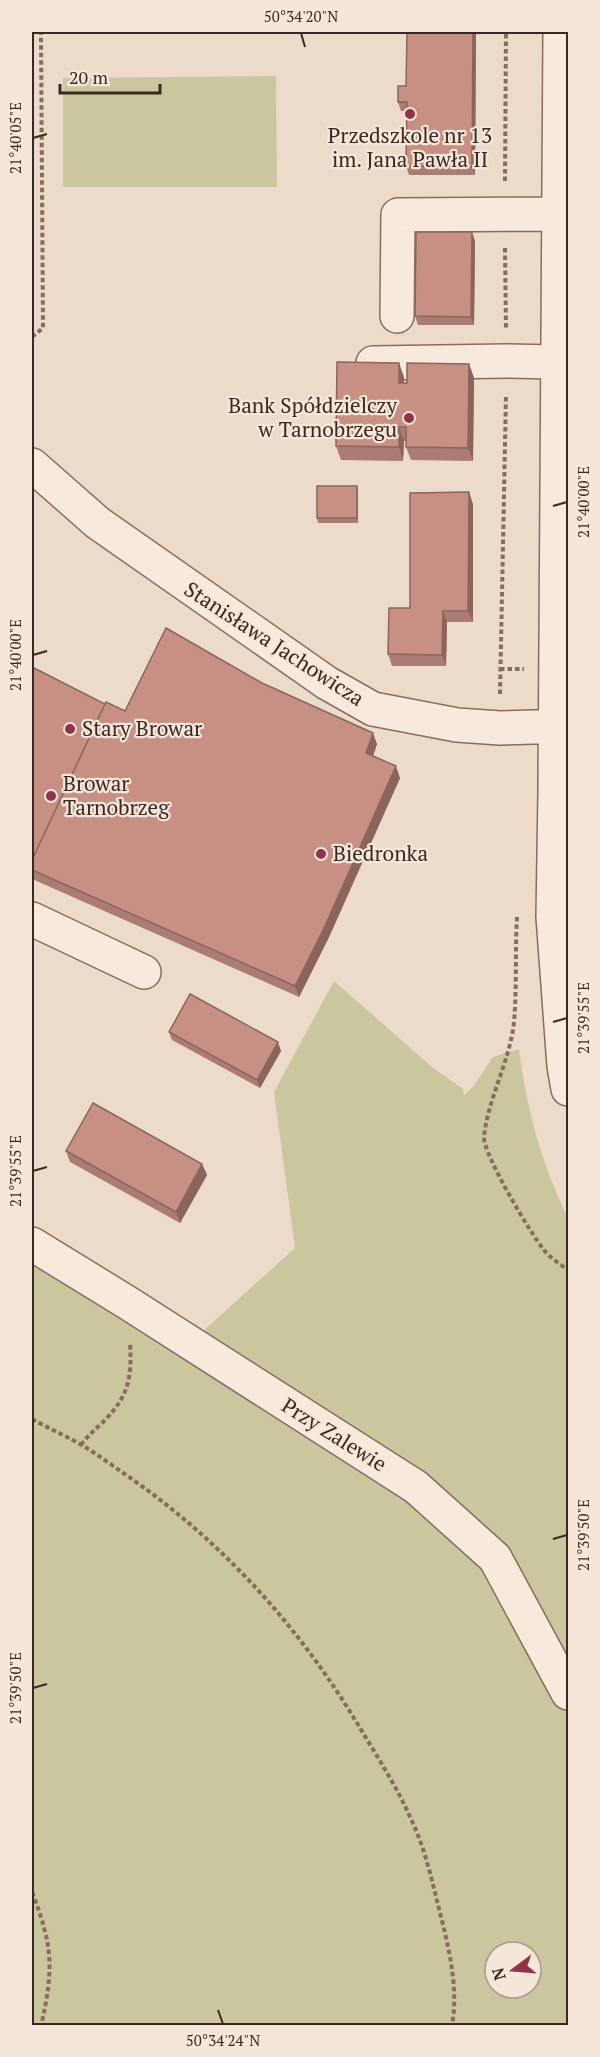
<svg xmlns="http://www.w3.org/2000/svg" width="600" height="2057" font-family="'PT Serif',serif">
  <rect width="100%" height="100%" fill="#ecdbca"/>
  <!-- green -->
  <path fill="#cac69e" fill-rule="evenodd" d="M276 76 277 187H63V78Z
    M334 981 432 1067 463 1089 464 1095 473 1087 493 1057 519 1049C526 1108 542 1165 568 1218V2025H32V1261L190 1343 295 1248 274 1092ZM495 1952H531V1988H495Z"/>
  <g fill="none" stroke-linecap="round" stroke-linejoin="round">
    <!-- minor casing -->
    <g stroke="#886c60" stroke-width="36">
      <path id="minor" d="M560 32 555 793 553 917 564 1066 568 1089
        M397 316 398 215 559 214
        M373 363 507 361 557 362
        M32 465 98 523 327 683 373 709 457 725 500 728 568 726
        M32 919 144 972
        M32 1244 128 1303 416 1487 495 1558 568 1693"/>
    </g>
    <!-- path -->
    <path stroke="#886c60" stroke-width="4" stroke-dasharray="4.5 3" stroke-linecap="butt" d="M505 181 506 32
      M505 248 506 328
      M32 337 43 328 41 33
      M500 669H524
      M500 694 506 395
      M517 917C515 951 517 987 514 1022 510 1061 488 1098 484 1137 483 1154 531 1234 544 1250 550 1258 560 1264 568 1270
      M32 1419C48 1428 64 1435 80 1444 97 1454 113 1466 129 1477 224 1543 301 1629 360 1728 378 1758 397 1787 411 1819 424 1846 431 1876 438 1905 448 1944 459 1986 452 2026
      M81 1445C88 1435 96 1429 104 1421 129 1396 132 1377 130 1343
      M32 1892C53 1946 54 1969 41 2026"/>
    <!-- minor -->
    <use href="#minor" stroke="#f7eadd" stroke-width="33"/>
  </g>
  <!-- wall -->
  <path fill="#ab7c71" d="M407 32H476L475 175H409L406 166 407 111H401L398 102 406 86Z
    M475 241 474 325H418L415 316Z
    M469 364 474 378 473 461 411 460 406 447V441H404L403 461 341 460 336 446 404 377V383H407Z
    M357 486 358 491V523H318L317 518Z
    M473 504V622H447L446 666H392L388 654 410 608Z
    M32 667 105 704 125 711 262 683 377 744 373 756 400 778 329 937 299 997 32 879Z
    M169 1032 281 1051 260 1088 172 1040Z
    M66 1151 202 1164 207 1175 180 1223 70 1162Z"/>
  <!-- shaded-wall -->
  <path fill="#8b655c" d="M473 32H476L475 175 472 167Z
    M472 232 475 241 474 325 471 317Z
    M399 363 404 377V396L399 383Z
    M469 364 474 378 473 461 468 448Z
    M399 427 404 441 403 461 399 447Z
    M357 486 358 491V523L357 518Z
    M469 492 473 504V622L468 611Z
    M443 611 447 622 446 666 442 655Z
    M373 733 377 744 370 765 366 753Z
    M396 766 400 778 329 937 299 997 295 986Z
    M278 1042 281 1051 260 1088 257 1080Z
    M202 1164 207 1175 180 1223 176 1212Z"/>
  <!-- building -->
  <path fill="#c79083" stroke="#8b655c" stroke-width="1.5" d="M407 32H473L472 167 406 166 407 102H398V86H406Z
    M416 232H472L471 317 415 316Z
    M337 362 399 363V383H407V363L469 364 468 448 406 447V427H399V447L336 446Z
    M317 486H357V518H317Z
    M469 492 468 611H443L442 655 388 654 389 608H410V493Z
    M166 628 262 683 373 733 366 753 396 766 325 926 295 986 32 870V860L106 702 125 711Z
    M32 667 105 704 32 860Z
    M190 994 278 1042 257 1080 169 1032Z
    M93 1103 202 1164 176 1212 66 1151Z"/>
  <!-- ticks -->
  <path fill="none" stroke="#3a2822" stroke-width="2" d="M301 33 305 47M33 138 47 134M553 506 567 502M33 655 47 651M553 1022 567 1018M33 1171 47 1167M553 1539 567 1535M33 1688 47 1684M218 2010 223 2024"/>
  <!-- markers -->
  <g fill="#933349" stroke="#f4e6d9" stroke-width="2">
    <circle cx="410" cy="114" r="6"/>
    <circle cx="409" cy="418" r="6"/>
    <circle cx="70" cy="729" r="6"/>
    <circle cx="51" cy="796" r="6"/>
    <circle cx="321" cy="854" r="6"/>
  </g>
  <g text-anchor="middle" stroke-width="4.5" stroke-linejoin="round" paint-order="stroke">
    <!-- poi labels -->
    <g font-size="21" fill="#3a2822" stroke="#f4e6d9" text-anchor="start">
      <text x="410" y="143" text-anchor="middle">Przedszkole nr 13<tspan x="410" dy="24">im. Jana Pawła II</tspan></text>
      <text x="397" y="413" text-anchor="end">Bank Spółdzielczy<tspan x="397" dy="24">w Tarnobrzegu</tspan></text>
      <text x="82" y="736">Stary Browar</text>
      <text x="63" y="791">Browar<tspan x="63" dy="24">Tarnobrzeg</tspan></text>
      <text x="333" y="861">Biedronka</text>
    </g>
    <!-- street labels -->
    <g font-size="21" fill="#3a2822" stroke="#f4e6d9">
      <text transform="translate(274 644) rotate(33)" y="7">Stanisława Jachowicza</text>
      <text transform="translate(334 1435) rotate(32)" y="7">Przy Zalewie</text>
    </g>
  </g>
  <!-- border -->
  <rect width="600" height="2057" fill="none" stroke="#f4e6d9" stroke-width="66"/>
  <!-- north arrow -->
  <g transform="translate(513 1970) rotate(254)"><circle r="28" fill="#f4e6d9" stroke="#aa9a90" stroke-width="1.5"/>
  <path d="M0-4.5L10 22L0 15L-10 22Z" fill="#933349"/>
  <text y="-9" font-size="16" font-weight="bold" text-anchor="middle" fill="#3a2822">N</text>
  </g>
  <!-- scale -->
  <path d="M60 84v9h100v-9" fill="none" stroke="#3a2822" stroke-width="3"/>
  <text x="69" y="84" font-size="18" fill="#3a2822" stroke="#f4e6d9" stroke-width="4.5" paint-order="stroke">20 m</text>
  <rect x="33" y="33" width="534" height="1991" fill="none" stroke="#3a2822" stroke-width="2"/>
  <g font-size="15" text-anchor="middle" fill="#3a2822">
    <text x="301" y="22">50°34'20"N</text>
    <text transform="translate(16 138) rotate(-90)" y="5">21°40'05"E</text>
    <text transform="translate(584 502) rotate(-90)" y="5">21°40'00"E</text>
    <text transform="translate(16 655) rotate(-90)" y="5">21°40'00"E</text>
    <text transform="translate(584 1018) rotate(-90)" y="5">21°39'55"E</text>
    <text transform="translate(16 1171) rotate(-90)" y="5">21°39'55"E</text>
    <text transform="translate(584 1535) rotate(-90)" y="5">21°39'50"E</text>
    <text transform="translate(16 1688) rotate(-90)" y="5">21°39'50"E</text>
    <text x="223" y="2046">50°34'24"N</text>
  </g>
</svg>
